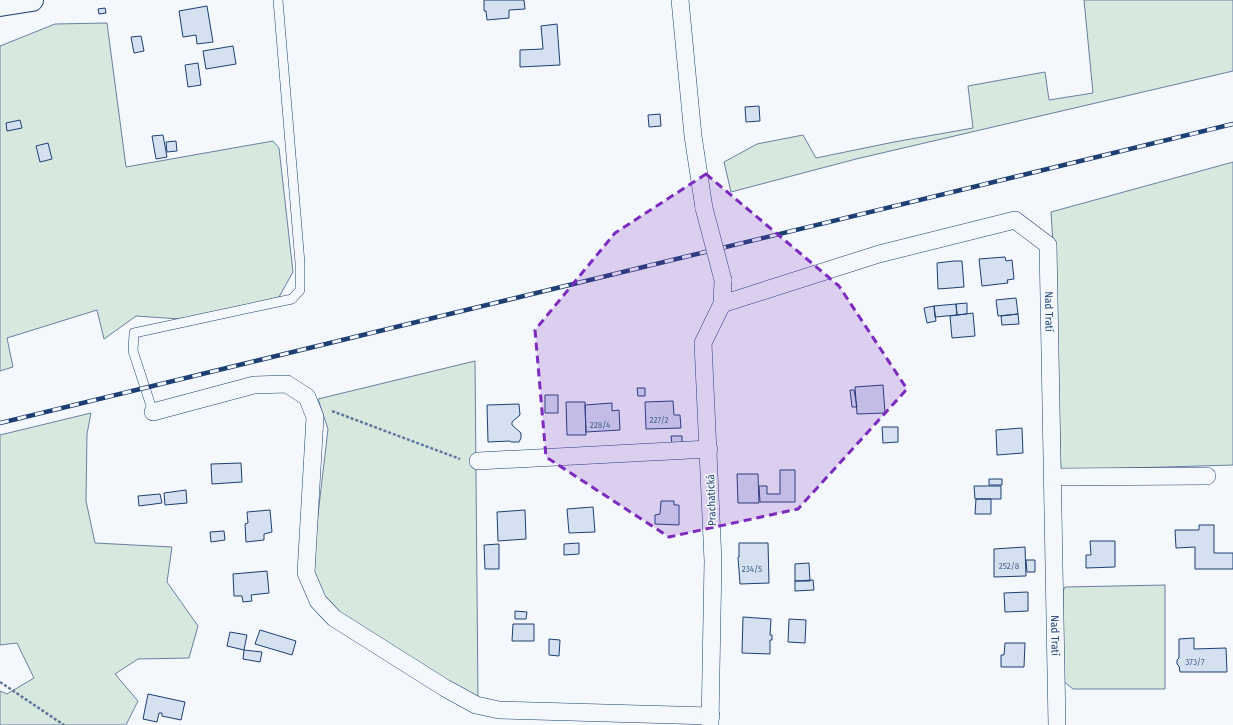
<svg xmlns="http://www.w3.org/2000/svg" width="1233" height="725" font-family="'Fira Sans Condensed',sans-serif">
  <rect width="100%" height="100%" fill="#f4f7fb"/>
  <!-- green -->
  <path fill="#d7e8df" stroke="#687fa3" d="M1084 0H1233V71L856 159 731 192 724 162 757 144 803 135 816 158 894 142 973 128 968 86 1045 72 1049 100 1093 93Z
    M107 23 126 167 273 141 279 148 293 272 279 297 195 320 136 316 104 339 97 310 7 338 13 367 0 371V46L55 24Z
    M1233 162V465L1061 470 1053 243 1051 212Z
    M475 361 478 700 335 611 321 592 312 566 328 429 318 399Z
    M91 413 87 434 86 501 95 543 172 547 167 582 198 626 189 658 138 659 115 674 138 701 126 725H0V691L7 694 34 678 17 643 0 645V435Z
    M1165 585V689H1073L1063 681V591L1065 587Z"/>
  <!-- building -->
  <path fill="#d5e0f0" stroke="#1d3f73" d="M484 0H524L525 9 509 10V18L487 20 486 11H484Z
    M207 6 213 42 197 44 196 35 183 37 179 11Z
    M105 8 106 13 99 14 98 9Z
    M557 24 560 65 520 67V50L543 49 541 26Z
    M141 36 144 51 134 53 131 37Z
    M233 46 236 64 206 69 203 51Z
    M198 63 201 85 188 87 185 65Z
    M759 106 760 121 746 122 745 107Z
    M660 114 661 126 649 127 648 115Z
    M20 120 22 128 7 131 6 123Z
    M163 135 167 157 156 159 152 136Z
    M176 141 177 151 167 152 166 142Z
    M48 143 52 159 40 162 36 146Z
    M1005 257 1006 261 1012 260 1014 279 1007 280 1008 283 982 286 979 259Z
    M954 261H962L964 287 938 289 937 263Z
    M1016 298 1018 314 998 316 996 300Z
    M967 303V314L957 315 956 304Z
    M956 304 957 315 935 317 934 306Z
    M934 306 936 321 927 323 924 308Z
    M973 313 975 336 952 338 950 316Z
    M1018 314 1019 324 1002 325 1001 316Z
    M883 385 885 413 857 414 855 387Z
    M637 388H645V396H638Z
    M850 390H854L857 407H852Z
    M545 395H558V413H545Z
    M673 401 674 415H680L681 428 646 429 645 402Z
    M566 402H585L586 435H567Z
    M612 403V411L619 410 620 430 586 432 585 405Z
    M519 404 520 415 512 422V425L521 433V438L519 442H511L510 441 488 442 487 405Z
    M882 427H898V442L883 443Z
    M1022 428 1023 453 997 455 996 430Z
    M671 436H682V444H672Z
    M241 463 242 482 212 484 211 464Z
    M780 470H795V502H760L759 486H767V494H780Z
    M737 474H758L759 503H738Z
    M989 479H1002V485H989Z
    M974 486H1001V499H975Z
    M186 490 187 503 165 505 164 493Z
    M160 494 162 503 139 506 138 496Z
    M976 499H991V514H975Z
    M661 501H674V505H679V525L655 524V515L660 514Z
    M593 507 595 532 569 533 567 509Z
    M270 510 272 532 264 534V540L246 542 245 524 248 523 247 512Z
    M525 510 526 539 498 541 497 512Z
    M1199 525H1214V553H1233V569H1195V547L1176 548 1175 530H1199Z
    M224 531 225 540 211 542 210 532Z
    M1090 541H1115V567L1086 568V555H1091Z
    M579 543V554L564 555V544Z
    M739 543H768L769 583 740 584 738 557H739Z
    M499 544V569H485L484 545Z
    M1025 547 1026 576 994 577V549Z
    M1026 560H1035V572H1027Z
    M809 563 810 581H795V564Z
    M267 571 269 593 251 595 252 601 243 602 242 596H234L233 574Z
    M813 580 814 590 795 591V581Z
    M1028 592V611L1005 612 1004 593Z
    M515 611 527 612 526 619H515Z
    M743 617 771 619 770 635H772V640H770V654L742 653Z
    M789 619 806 620 805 643 788 642Z
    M513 624H534V641H512Z
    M260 630 296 641 292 655 255 644Z
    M230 632 247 635 244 650 227 646Z
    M1194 638V649L1226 648 1227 672H1180L1179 666 1177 664V660L1179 658V639Z
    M549 639 560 640 559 656 549 655Z
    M1005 643H1025L1024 667H1001V655H1004Z
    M244 650 262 652 260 662 243 659Z
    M148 694 185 702 181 720 162 716V713H159L157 722 143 719Z"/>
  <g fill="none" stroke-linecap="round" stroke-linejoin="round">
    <!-- lane casing -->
    <g stroke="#1d3f73" stroke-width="10">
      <path id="lane" d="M153 412 133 351 134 333 292 299 300 290V263L278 0"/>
    </g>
    <!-- street casing -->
    <g stroke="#1d3f73" stroke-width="18">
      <g id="street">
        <path d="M680 0 693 136 704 208"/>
        <path id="s1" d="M722 304 879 254 1015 220 1048 245 1057 725"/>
        <path d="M153 412 254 385 287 384 307 397 315 417 306 573 318 601 334 618 445 688 476 705 499 710 711 716"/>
        <path d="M478 461 709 449"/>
        <path d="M1053 477 1207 476"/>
        <path d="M710 725 713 561 703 343 722 304 723 280"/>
      </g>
    </g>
    <!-- secondary casing -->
    <g stroke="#1d3f73" stroke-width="24">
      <path id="secondary" d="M0 5 32 0"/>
    </g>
    <!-- path -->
    <path stroke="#5e769c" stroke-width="2.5" stroke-dasharray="3 2" stroke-linecap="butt" d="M332 411 460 459
      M0 682 64 725"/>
    <!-- lane -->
    <use href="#lane" stroke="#f4f7fb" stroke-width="9"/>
    <!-- street -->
    <use href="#street" stroke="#f4f7fb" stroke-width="17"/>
    <!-- secondary -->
    <use href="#secondary" stroke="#f4f7fb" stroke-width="22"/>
    <!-- rail casing -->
    <g stroke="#1d3f73" stroke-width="4.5">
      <path id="rail" d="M0 423 1233 124"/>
    </g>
    <!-- rail -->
    <use href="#rail" stroke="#f4f7fb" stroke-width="3" stroke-dasharray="9" stroke-linecap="butt"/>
    <!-- street-bridge casing -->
    <g stroke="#1d3f73" stroke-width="18" stroke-linecap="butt">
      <path id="street-bridge" d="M704 208 723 280"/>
    </g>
    <!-- street-bridge -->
    <use href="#street-bridge" stroke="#f4f7fb" stroke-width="17"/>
  </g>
  <!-- marked area -->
  <path fill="#7b2cbf" fill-opacity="0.2" stroke="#7b2cbf" stroke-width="3" stroke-dasharray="8 5" stroke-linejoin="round" d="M706 174 839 286 907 389 798 509 669 537 546 457 535 330 615 233Z"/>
  <g text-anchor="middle" stroke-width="3" stroke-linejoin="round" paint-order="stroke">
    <!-- number labels -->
    <g font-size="9" fill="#4b6792">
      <text x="659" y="423">227/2</text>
      <text x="600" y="428">228/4</text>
      <text x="1009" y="569">252/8</text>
      <text x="752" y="572">234/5</text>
      <text x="1195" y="665">373/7</text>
    </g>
    <!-- street labels -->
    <g font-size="11" fill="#1d3f73" stroke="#f4f7fb">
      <text dy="4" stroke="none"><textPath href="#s1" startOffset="413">Nad Tratí</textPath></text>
      <text transform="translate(711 500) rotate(-92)" y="4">Prachatická</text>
      <text dy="4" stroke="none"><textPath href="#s1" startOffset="737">Nad Tratí</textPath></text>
    </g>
  </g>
</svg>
